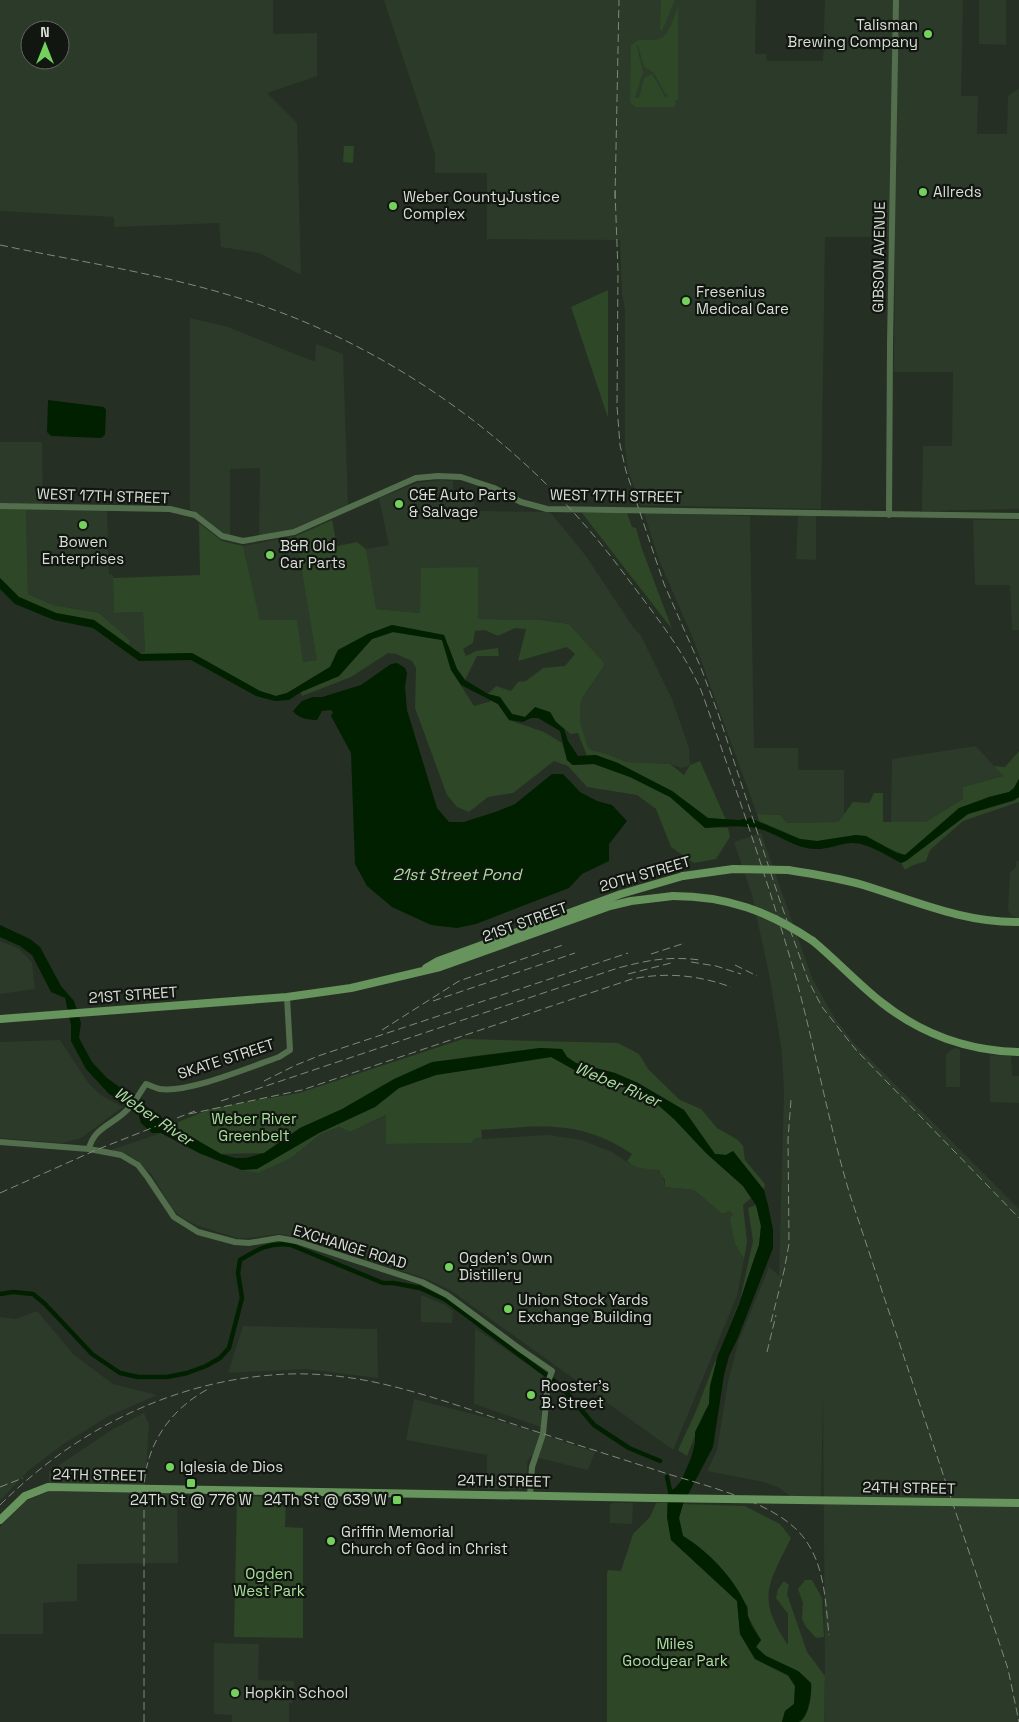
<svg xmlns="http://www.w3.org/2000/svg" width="1019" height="1722" font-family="'Space Grotesk',sans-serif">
  <rect width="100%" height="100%" fill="#262f23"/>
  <!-- built -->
  <path fill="#2c3a29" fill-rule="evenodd" d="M0 0H273V34L317 33V76L267 93 297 123 301 275 259 253 221 247 219 223 114 227V217L0 211ZM30 30H60V60H30Z
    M384 0H756L755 54H766L767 61H823L825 0H963L961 96H978L977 134H1007L1008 96 1019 88V509L922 511 923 446H952L953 372H894L895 237H825L821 509 640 505 628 470 625 447V309L622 295 620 240 487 239V173H435V154Z
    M979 0H1006V45L979 44Z
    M190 318 228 327 315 362 316 344 343 354 348 505 292 529 259 536 260 468 230 469V535L223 533 190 509Z
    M0 442H42L43 505 0 504Z
    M441 480 453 481V501H474L476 508H479V511L550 512 586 556 633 627 641 636 672 699 689 748 690 765 682 768 670 764 627 762 604 753 591 750 588 747 580 722V706L582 698 602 669 569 624 540 620 478 619V567L420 613 375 609 366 549 389 545 379 498 417 483Z
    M26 509 107 510 109 574 113 575 114 613 143 612 145 651 141 654 129 646 130 640 99 613 53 605 28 594Z
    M644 513 750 516 754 748H798V770H844V815L838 822 787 823 781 815 757 814 694 641 659 560Z
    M798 516H816V560L796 559Z
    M973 520H1019V630H1012L1010 585H975Z
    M296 536 318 660 303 662 260 621 243 546Z
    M976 746 1003 776 963 787V799L925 822H891L892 759Z
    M761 833 812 978 834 1017 854 1043 1019 1209V1722H824L825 1679 823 1398 821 1496H790L779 1488 764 1482 707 1471 717 1450 728 1382 739 1340 769 1267 779 1276 784 1093 782 1052 770 979 752 895 734 842Z
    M1016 861H1019V918L1012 916 1009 912 1008 908 1010 873 1016 867Z
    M0 941 18 948 32 962 35 989 0 994Z
    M60 1040 89 1084 102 1096 123 1107 81 1138 63 1143 0 1138V1042Z
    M956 1048 960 1049V1087H946V1055L950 1050Z
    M990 1055 1011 1056 1012 1076H1019V1103L990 1102Z
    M387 1115 386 1144 471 1143 478 1137H482V1139L548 1135 582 1140 612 1152 630 1164 656 1170 663 1175 665 1187 694 1190 722 1214 730 1211 733 1215 735 1244 744 1259 737 1296 673 1450 450 1290 424 1278 297 1237 279 1234 248 1238H237L196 1225 181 1217 173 1210 152 1175 138 1161 124 1153 111 1150 161 1133 199 1153 223 1163 291 1158 321 1134 339 1127 350 1132Z
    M421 1295 445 1305 453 1311 452 1323 421 1322Z
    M37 1311 74 1355 113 1384 157 1395 107 1417 62 1445 29 1470 0 1501V1317L16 1319Z
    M243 1326 377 1329 378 1378 305 1369 228 1373Z
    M475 1328 543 1375 541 1427 474 1404Z
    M414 1399 500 1421 595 1452 588 1470 531 1456 527 1463V1489H487V1455L406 1440Z
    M144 1413 149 1424 145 1485 49 1483V1472L113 1429Z
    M48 1492H177L178 1563 77 1564V1601L43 1603V1634H0V1527L26 1501Z
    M612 1503H633L632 1524 610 1523V1504Z
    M214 1643 259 1644 258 1680 294 1681 293 1703H289V1722H232V1715L214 1714Z"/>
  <!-- green -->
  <path fill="#2d4727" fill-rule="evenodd" d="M661 0H675L662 31 660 29Z
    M678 7V100H675V107H635L630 102 631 46C639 34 654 45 664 36 671 30 674 16 678 7ZM638 45 644 67 654 73 665 93 668 95 666 98 652 74 644 78 639 98H635L643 72 637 47Z
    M344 146H354L353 163 343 162Z
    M608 290V418L571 307Z
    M0 509H26L28 594 53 605 99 613 130 640 129 646 94 620 56 613 19 597 0 578Z
    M582 513H627L632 527 636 528 642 549 672 629Z
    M332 520 337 546 357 542 366 549 376 609 420 613 421 568 478 567V619L540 620 569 624 604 663 602 669 582 698 580 706V722L588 747 591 750 604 753 627 762 670 764 684 775 690 765 700 761 726 820 708 818 672 791 596 755 587 756 578 733 571 734 556 722 550 712 525 717 512 714 500 697 488 694 496 686 511 691 518 682 526 681 543 668 565 666 575 654 567 647 518 661 526 629 515 628 498 636 485 630 475 631 473 643 463 649 466 656 476 651 498 648 499 656H477L465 680 457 669 444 635 392 625 368 634 338 650 330 667 287 693 276 696 260 691 192 653 141 654 145 651 143 612 114 613 113 578 200 575 199 523 222 541 243 546 260 620H297L303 662 317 660 296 536Z
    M393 632 442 640 451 670 474 706 492 701 498 704 509 720 544 732 562 743 567 760 572 765 594 764 630 777 670 797 705 827 728 828 730 837 716 859 694 863 671 847 656 809 637 795 587 787 568 766 554 761 513 793 488 797 469 812 457 807 447 795 415 708 416 668 412 661 396 654 388 653 351 677 302 696 301 692 339 676 372 639Z
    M1019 751V779L1014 788 1009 792 989 797 925 839 905 855 856 835 817 841 800 839 759 821 757 814 781 815 787 823 838 822 853 802 869 803 874 793H883V822H925L963 799V787L1003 776 994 766 1005 767Z
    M1019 797V802L963 821 930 850 926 861 911 866 905 870 901 863 906 861 968 814 1014 801Z
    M463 1039 618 1043 639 1054 648 1069 680 1100 701 1109 717 1128 738 1140 743 1146 745 1160 765 1184 764 1190 733 1151 726 1155 715 1154 684 1110 638 1083 615 1073 576 1063 567 1057 562 1049 540 1048 467 1057 300 1128 264 1153 221 1154 176 1128 178 1122 213 1108 299 1093Z
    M551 1057 589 1078 615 1083 630 1089 657 1104 674 1119 706 1153 743 1186 751 1198 743 1205 747 1242 744 1259 735 1244 730 1218 733 1215 730 1211 722 1214 694 1190 665 1187V1180L659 1171C646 1167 638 1171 627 1161L632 1154C579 1119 541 1126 481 1130L482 1137 476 1138 471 1143 386 1144V1115L350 1132 339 1127 321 1134 291 1158 258 1173 242 1170 257 1169 319 1133 375 1107 399 1088 436 1075Z
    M756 1205 761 1226 759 1245 739 1304 717 1356 740 1300 753 1241 748 1208Z
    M715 1361 717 1363 710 1386 709 1404 704 1413 687 1456 678 1450 697 1409Z
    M237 1496 286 1497 285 1527 303 1528V1638L234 1637Z
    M656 1503H668L667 1517 671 1540 737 1601 740 1634 755 1659 788 1676 795 1686 794 1704 785 1711 782 1722H607V1573L608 1570 621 1571 633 1534 650 1517Z
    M683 1504 745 1506 780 1524 791 1538C768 1585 756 1598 788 1645V1614L776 1598 778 1589 784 1581 789 1585 787 1594 807 1652 825 1676 824 1722H799C810 1714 812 1695 811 1683L798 1671 766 1656 756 1647 761 1640 748 1616V1607L694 1543 683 1536 679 1518Z
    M805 1580H812L822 1598 824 1637 816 1638 806 1627 802 1619 803 1603 798 1589Z"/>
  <!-- water -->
  <path fill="#012000" d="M48 400 104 407 106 410 105 435 101 438 51 436 47 432Z
    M0 578 19 597 56 613 94 620 141 654 192 653 260 691 276 696 287 693 330 667 338 650 368 634 392 625 444 635 457 669 465 680 488 694 500 697 512 714 525 717 535 707 550 712 556 722 564 729 568 741 578 756 596 755 618 763 672 791 708 818 739 820 750 818 800 839 817 841 856 835 866 836 897 853 905 855 959 808 989 797 1009 792 1014 788 1019 779V797L1014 800 968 814 906 861 901 863C888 856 866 842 851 843 839 844 826 850 813 849 795 848 779 835 763 830 744 824 724 827 705 828L670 797 630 777 594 764 573 765 567 760 560 731 538 718H531L523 722 509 720 498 704 461 685 451 670 442 640 393 632 372 639 339 676 301 692 289 700 275 701 256 696 191 660 139 661 93 628 54 620 15 604 0 589Z
    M397 663 405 668 407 673 405 687 407 710 437 808 449 822H464L498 811 515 804 552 774H563L580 792 597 801 612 805 627 821 609 844V861L582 874 569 888 476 924 457 928 431 925 392 907 367 886 355 864 351 753 331 716 333 712 331 710 322 711 317 720C308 720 298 718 293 711L302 701 313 697H322L361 685 391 664Z
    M0 925 30 939 40 947 61 986 74 1001 81 1023 79 1038 92 1062 107 1078 176 1128 221 1154 235 1158H246L264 1153 300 1128 342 1109 394 1079 432 1062 540 1048 562 1049 567 1057 576 1063 615 1073 638 1083 684 1110 715 1154 726 1155 733 1151 764 1190 768 1205 773 1230V1248L737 1340 729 1356 724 1375 713 1447 683 1504 679 1518 683 1536C708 1551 734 1578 746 1605 748 1609 747 1612 748 1616 750 1624 756 1633 761 1640L756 1647 766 1656 798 1671 811 1683C812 1691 809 1718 799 1722 795 1722 787 1722 782 1722L785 1711 794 1704 795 1686 788 1675 755 1659 740 1634 737 1601 671 1540 667 1517 668 1492 675 1488 681 1481 691 1458 695 1443V1432L709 1404 710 1386 718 1355 739 1304 754 1259 759 1245 761 1226 756 1205 743 1186 706 1153 674 1119 657 1104 630 1089 615 1083 589 1078 551 1057 436 1075 399 1088 375 1107 319 1133 257 1169 242 1170 199 1153 161 1133H152L141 1123 137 1109 109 1094 86 1069 71 1041V1025L65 998 51 992 32 955 20 946 0 937Z"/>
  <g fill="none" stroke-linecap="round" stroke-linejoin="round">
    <!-- canal -->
    <path stroke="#012000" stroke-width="4.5" d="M0 1294 13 1292 33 1294 45 1304 92 1354 120 1373 138 1377H167L187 1373 206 1366 220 1358 229 1348 242 1298 238 1273 240 1260C258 1249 270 1242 291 1245L383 1283H393L420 1288 446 1300 561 1386 594 1425 629 1448 660 1461
      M667 1477 671 1495"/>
    <!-- tertiary -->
    <path stroke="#536e4c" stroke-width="6" d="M0 506 170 509 195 515 222 536 243 541 294 532 416 478 438 476 461 477 494 488 521 502 547 509 1019 516
      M889 515 890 344 896 0
      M0 1142 89 1149 121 1155 138 1165 148 1178 174 1217 198 1232 235 1242 249 1243 279 1238 296 1241 422 1282 447 1295 520 1349 552 1371 548 1382 543 1434 532 1467 530 1495
      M89 1149C93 1128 114 1124 127 1110 135 1103 140 1092 146 1084 151 1086 156 1088 160 1089 189 1093 250 1067 279 1057L290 1050 287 997"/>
    <!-- secondary -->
    <path stroke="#67935c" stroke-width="8" d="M788 870C814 874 839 878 863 885 915 901 964 923 1019 922
      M813 941C836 960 857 983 881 1002 921 1034 969 1051 1019 1052
      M426 968 438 961 621 894 683 876
      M0 1019 287 997 351 988 440 967 610 906 631 901 673 896
      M0 1520 25 1496 48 1487 653 1498"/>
    <!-- rail -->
    <path stroke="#81897f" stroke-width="1" stroke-dasharray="8 4" stroke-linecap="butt" d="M615 191 618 271 617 406 620 445 626 471 664 584 701 668 719 716 780 901 808 980 822 1007 856 1050 1019 1218
      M615 198 619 0
      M0 245C81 262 163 274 242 299 392 346 528 445 622 571 650 609 681 646 701 690 735 786 769 883 797 982 816 1053 829 1125 850 1195L1008 1669 1019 1722
      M651 954 685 943
      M691 962 716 966 741 974
      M735 965 757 976
      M628 974 671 963
      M433 1001 575 953
      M382 1030 459 981 563 945
      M264 1081 296 1065 321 1055 628 953
      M221 1101 618 968C648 960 669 956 700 960
      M189 1114 302 1090 632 979C666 972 698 975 731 987
      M177 1118 195 1111
      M0 1193 96 1150 172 1120
      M771 1322 784 1271 789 1244 788 1139 791 1100
      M767 1352 776 1315
      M0 1487 23 1478
      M0 1505C73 1432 168 1383 272 1375 304 1372 338 1375 369 1381 429 1393 489 1417 547 1435 587 1448 628 1461 668 1474 707 1486 768 1501 797 1530 825 1558 825 1599 829 1635
      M144 1722V1489C145 1445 171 1408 210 1388"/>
    <!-- secondary-bridge -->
    <path stroke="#67935c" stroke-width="8" d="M683 876 733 869 788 870
      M673 896C727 896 768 911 813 941
      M653 1498 1019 1503"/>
  </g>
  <!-- markers -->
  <g fill="#74d25c" stroke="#121611" stroke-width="2">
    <circle cx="928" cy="34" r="5"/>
    <circle cx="923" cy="192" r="5"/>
    <circle cx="393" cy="206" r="5"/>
    <circle cx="686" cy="301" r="5"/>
    <circle cx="399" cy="504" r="5"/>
    <circle cx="83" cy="525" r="5"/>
    <circle cx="270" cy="555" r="5"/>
    <circle cx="449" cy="1267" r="5"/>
    <circle cx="508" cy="1309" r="5"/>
    <circle cx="531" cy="1395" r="5"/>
    <circle cx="170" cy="1467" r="5"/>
    <rect x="186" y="1478" width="10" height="10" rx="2.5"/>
    <rect x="392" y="1495" width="10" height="10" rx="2.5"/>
    <circle cx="331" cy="1541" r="5"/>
    <circle cx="235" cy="1693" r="5"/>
  </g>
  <g text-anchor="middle" stroke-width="4.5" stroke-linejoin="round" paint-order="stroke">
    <!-- poi labels -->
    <g font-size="15" fill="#d9dfd7" stroke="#121611" text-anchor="start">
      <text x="918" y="30" text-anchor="end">Talisman<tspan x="918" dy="17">Brewing Company</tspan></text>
      <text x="933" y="197">Allreds</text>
      <text x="403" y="202">Weber CountyJustice<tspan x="403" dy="17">Complex</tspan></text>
      <text x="696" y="297">Fresenius<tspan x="696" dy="17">Medical Care</tspan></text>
      <text x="409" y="500">C&amp;E Auto Parts<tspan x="409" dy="17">&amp; Salvage</tspan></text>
      <text x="83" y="547" text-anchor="middle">Bowen<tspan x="83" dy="17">Enterprises</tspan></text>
      <text x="280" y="551">B&amp;R Old<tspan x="280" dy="17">Car Parts</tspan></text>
      <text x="459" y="1263">Ogden's Own<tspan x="459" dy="17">Distillery</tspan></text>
      <text x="518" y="1305">Union Stock Yards<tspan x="518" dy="17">Exchange Building</tspan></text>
      <text x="541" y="1391">Rooster's<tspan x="541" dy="17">B. Street</tspan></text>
      <text x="180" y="1472">Iglesia de Dios</text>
      <text x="191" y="1505" text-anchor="middle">24Th St @ 776 W</text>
      <text x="387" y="1505" text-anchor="end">24Th St @ 639 W</text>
      <text x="341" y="1537">Griffin Memorial<tspan x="341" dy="17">Church of God in Christ</tspan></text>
      <text x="245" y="1698">Hopkin School</text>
    </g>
    <!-- street labels -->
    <g font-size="15" fill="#d9dfd7" stroke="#121611">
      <text transform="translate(879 257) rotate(-89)" y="5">GIBSON AVENUE</text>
      <text transform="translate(103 496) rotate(2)" y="5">WEST 17TH STREET</text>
      <text transform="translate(616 496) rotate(1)" y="5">WEST 17TH STREET</text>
      <text transform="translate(645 874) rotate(-16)" y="5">20TH STREET</text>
      <text transform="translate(525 922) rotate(-20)" y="5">21ST STREET</text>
      <text transform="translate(133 995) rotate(-4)" y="5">21ST STREET</text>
      <text transform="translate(226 1059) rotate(-18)" y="5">SKATE STREET</text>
      <text transform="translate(350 1247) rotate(17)" y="5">EXCHANGE ROAD</text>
      <text transform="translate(99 1475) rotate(1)" y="5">24TH STREET</text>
      <text transform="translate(504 1481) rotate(1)" y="5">24TH STREET</text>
      <text transform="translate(909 1488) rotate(1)" y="5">24TH STREET</text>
    </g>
    <!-- park labels -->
    <g font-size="15" fill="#a9e09c" stroke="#121611">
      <text x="254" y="1124">Weber River<tspan x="254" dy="17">Greenbelt</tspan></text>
      <text x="269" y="1579">Ogden<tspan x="269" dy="17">West Park</tspan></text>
      <text x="675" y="1649">Miles<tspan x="675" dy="17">Goodyear Park</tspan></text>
    </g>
    <!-- water labels -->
    <g font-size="16" font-style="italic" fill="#a9df9c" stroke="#121611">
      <text x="457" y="880">21st Street Pond</text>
      <text transform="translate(618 1084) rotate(23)" y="6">Weber River</text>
      <text transform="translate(154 1116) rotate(34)" y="6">Weber River</text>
    </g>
  </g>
  <!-- north arrow -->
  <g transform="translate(45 45)"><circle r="24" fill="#121611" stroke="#626660"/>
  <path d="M0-4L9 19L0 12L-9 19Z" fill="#74d25c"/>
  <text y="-8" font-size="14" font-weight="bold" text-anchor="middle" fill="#d9dfd7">N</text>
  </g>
</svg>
